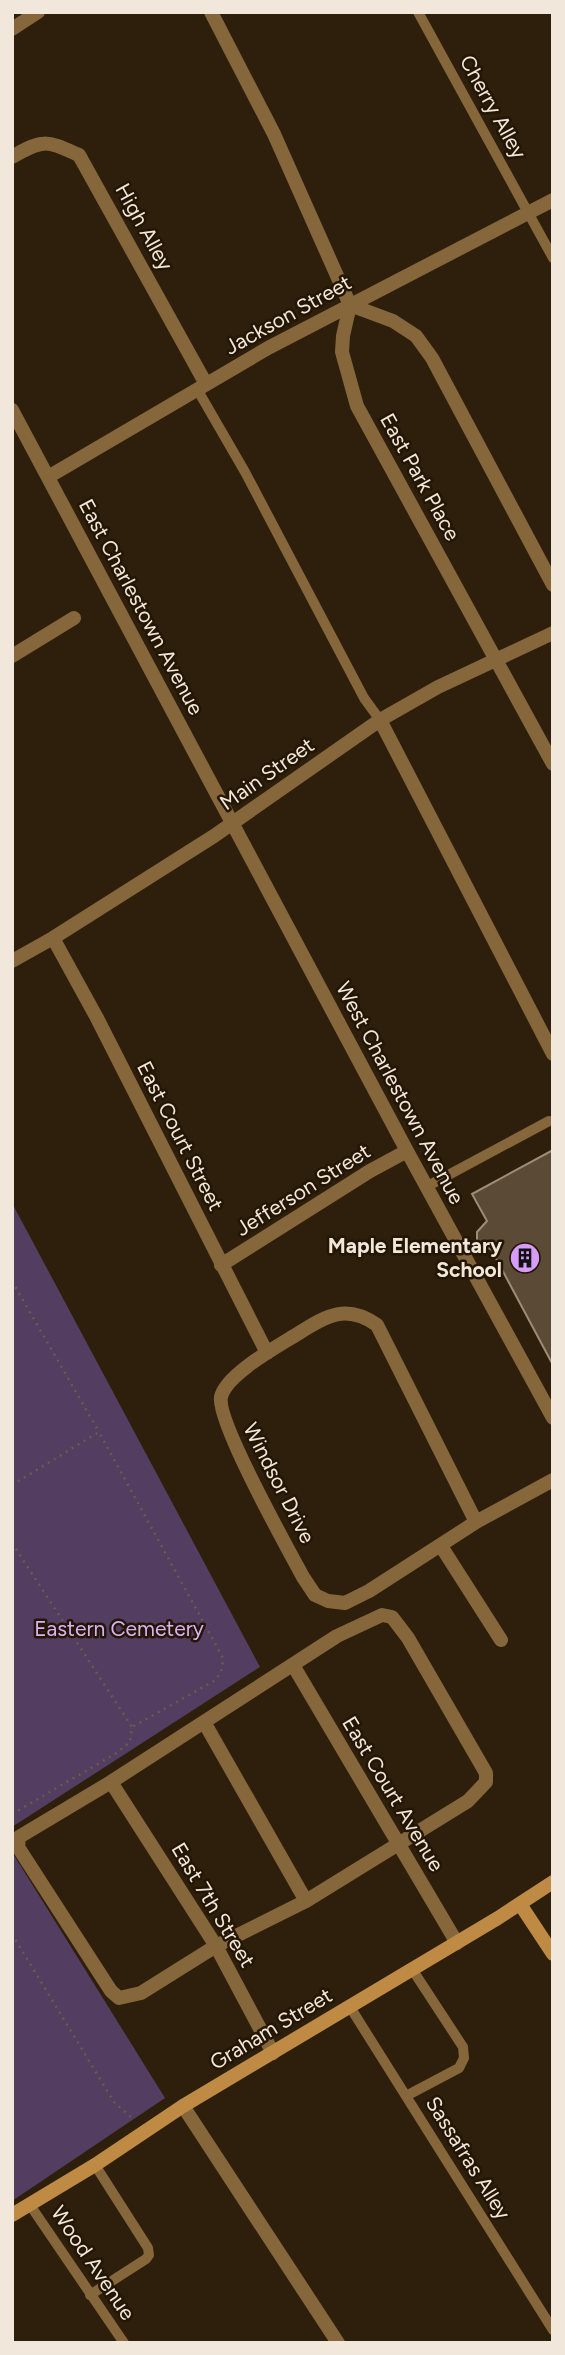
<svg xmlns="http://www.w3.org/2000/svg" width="565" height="2355" font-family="Figtree,sans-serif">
  <rect width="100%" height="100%" fill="#2d1f0c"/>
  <!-- green -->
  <path fill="#533d60" d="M12 1203 260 1667 12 1827Z
    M12 1852 165 2098 12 2201Z"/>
  <!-- building -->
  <path fill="#5a4a36" stroke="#9e8c76" stroke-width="2" d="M553 1150V1365L491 1249 483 1247 477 1241V1232L487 1221 472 1194Z"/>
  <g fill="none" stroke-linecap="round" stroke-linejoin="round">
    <!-- path -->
    <path stroke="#695c4b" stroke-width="2.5" stroke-dasharray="2 5" stroke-linecap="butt" d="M12 1281 99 1432
      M12 1485 99 1432 223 1658 222 1669 216 1680 132 1727
      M12 1543 132 1727 130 1742 115 1754 12 1814
      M12 1934 114 2102 134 2120"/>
    <!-- lane -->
    <path stroke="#86663b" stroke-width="10" d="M418 12 553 258
      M197 389 245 472 364 698 380 720
      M426 1187 549 1121
      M350 2007 553 2330
      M406 2096 459 2068 464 2058 463 2047 412 1969
      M30 2205 124 2343
      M90 2295 146 2259 149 2255 148 2248 95 2165"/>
    <!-- street -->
    <path stroke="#86663b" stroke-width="14" d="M211 12 274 134 350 305 343 336 342 352 357 406 553 764
      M12 29 38 12
      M12 157C44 138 47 141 79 155L206 384
      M350 305 393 321 416 336 432 358 553 585
      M12 410 407 1151 553 1418
      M48 477 268 348 553 200
      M12 656 74 618
      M380 720 553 1054
      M53 938 97 1018 267 1353
      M12 961 53 938 214 836 380 720 438 687 553 633
      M221 1265 370 1171 407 1151
      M476 1522 377 1325C347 1304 327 1315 299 1333 280 1345 226 1374 221 1397 216 1420 288 1549 303 1577L315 1595 328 1601 345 1603 369 1591 476 1522 553 1480
      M441 1546 501 1640
      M382 1615 392 1617 408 1638 486 1773V1782L468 1801 306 1901 216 1946 141 1993 119 1998 111 1991 18 1847 19 1837 111 1782 337 1636Z
      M293 1665 457 1943
      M204 1722 306 1901
      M111 1782 216 1946 273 2053
      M183 2106 338 2343"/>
    <!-- secondary -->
    <path stroke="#bf8b44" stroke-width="14" d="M520 1904 553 1954
      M12 2215 95 2165 183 2106 498 1918 553 1882"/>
  </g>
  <!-- icons -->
  <defs>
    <g id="building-disc" transform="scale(1.575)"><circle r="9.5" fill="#d79bf9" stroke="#241604"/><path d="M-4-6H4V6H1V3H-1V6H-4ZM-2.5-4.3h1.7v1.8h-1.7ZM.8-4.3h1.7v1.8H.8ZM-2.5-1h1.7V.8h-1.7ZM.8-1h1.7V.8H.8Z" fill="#111"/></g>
  </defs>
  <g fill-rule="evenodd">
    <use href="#building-disc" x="525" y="1258"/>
  </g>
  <g text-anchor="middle" stroke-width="5" stroke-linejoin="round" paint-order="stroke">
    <!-- street labels -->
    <g font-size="21" fill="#f1e7db" stroke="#241604">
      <text transform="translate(493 107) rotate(61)" y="7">Cherry Alley</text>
      <text transform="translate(144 227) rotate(61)" y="7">High Alley</text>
      <text transform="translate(288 315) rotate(-29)" y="7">Jackson Street</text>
      <text transform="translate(420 477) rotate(61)" y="7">East Park Place</text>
      <text transform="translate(141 607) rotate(62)" y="7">East Charlestown Avenue</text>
      <text transform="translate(267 774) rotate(-35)" y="7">Main Street</text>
      <text transform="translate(400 1093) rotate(62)" y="7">West Charlestown Avenue</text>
      <text transform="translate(180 1136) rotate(63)" y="7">East Court Street</text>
      <text transform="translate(303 1190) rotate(-32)" y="7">Jefferson Street</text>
      <text transform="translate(279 1483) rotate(63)" y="7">Windsor Drive</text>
      <text transform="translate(393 1794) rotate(59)" y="7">East Court Avenue</text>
      <text transform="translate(213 1905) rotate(59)" y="7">East 7th Street</text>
      <text transform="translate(271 2029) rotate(-31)" y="7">Graham Street</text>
      <text transform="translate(468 2158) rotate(58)" y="7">Sassafras Alley</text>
      <text transform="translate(93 2263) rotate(56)" y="7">Wood Avenue</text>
    </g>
    <!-- poi labels -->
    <g font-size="21" font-weight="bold" fill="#f1e7db" stroke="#241604" text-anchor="end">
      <text x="502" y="1253">Maple Elementary<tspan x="502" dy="24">School</tspan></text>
    </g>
    <!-- park labels -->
    <g font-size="21" fill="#dbb1f5" stroke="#241604">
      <text x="119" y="1636">Eastern Cemetery</text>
    </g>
  </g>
  <!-- border -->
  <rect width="565" height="2355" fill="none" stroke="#f1e7db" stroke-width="28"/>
</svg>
